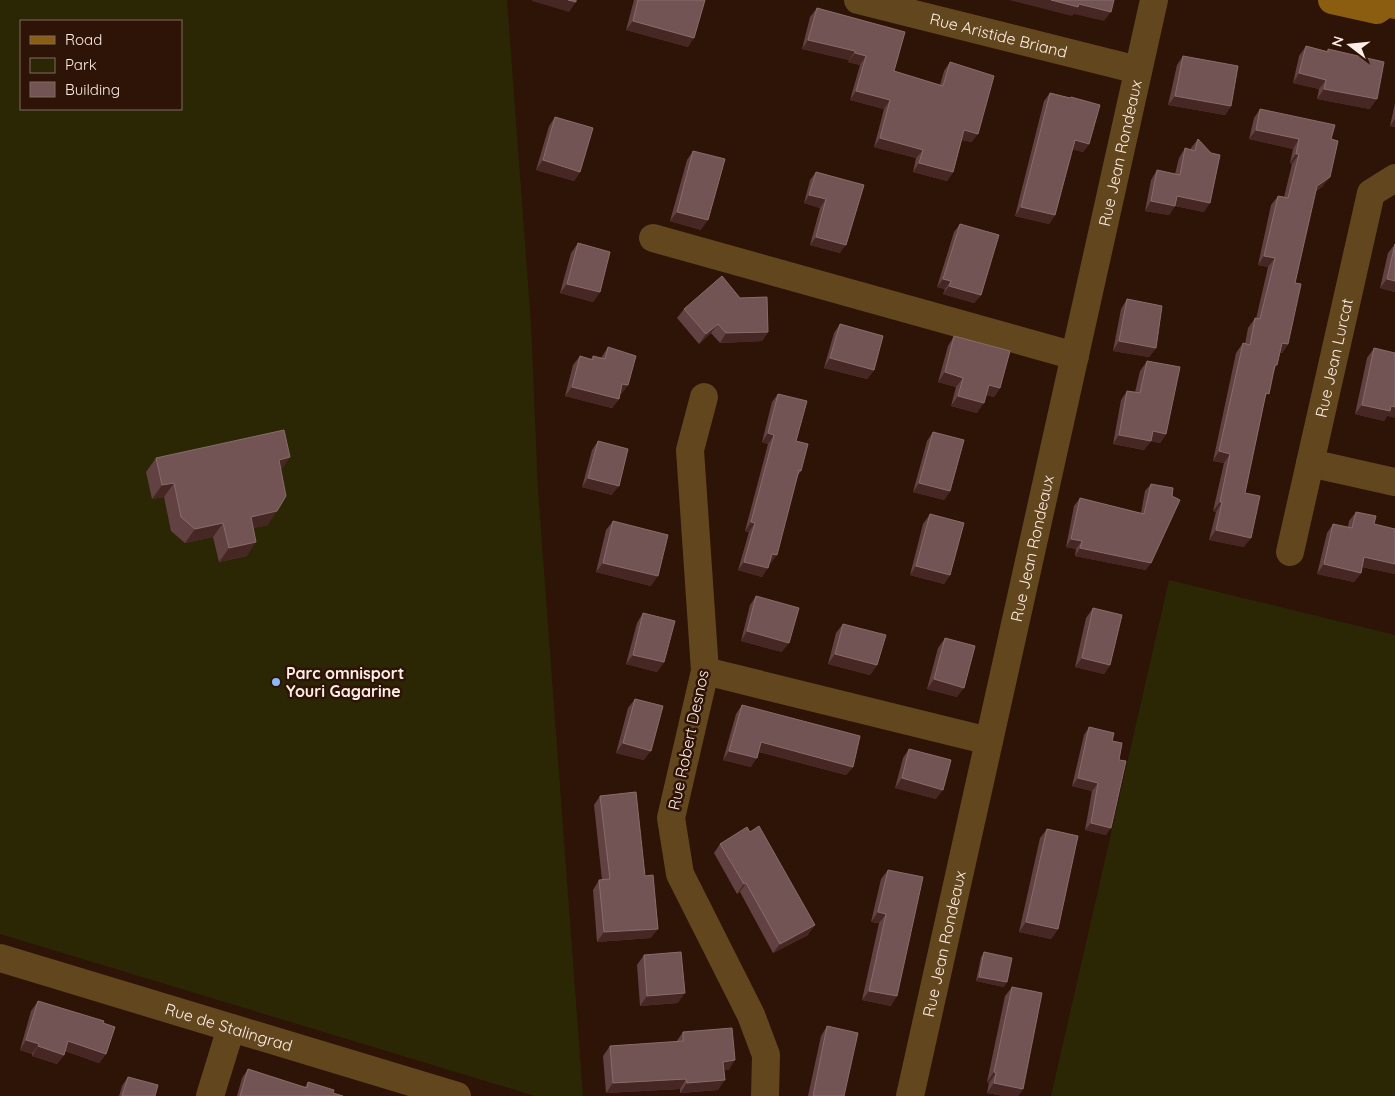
<svg xmlns="http://www.w3.org/2000/svg" width="1395" height="1096" font-family="Quicksand,sans-serif">
  <rect width="100%" height="100%" fill="#2e1307"/>
  <!-- green -->
  <path fill="#2b2705" fill-rule="evenodd" d="M0 0H507L531 324 538 490 583 1096H535L0 934ZM21 21H181V109H21Z
    M1169 580 1395 635V1096H1051Z"/>
  <g fill="none" stroke-linecap="round" stroke-linejoin="round">
    <!-- minor -->
    <g stroke="#62461e" stroke-width="28">
      <path id="s1" d="M858 0 1138 70"/>
      <path d="M653 238 1075 356"/>
      <path d="M704 397 690 450 705 671 671 818 680 874 751 1015 766 1055 765 1096"/>
      <path d="M1310 463 1395 482"/>
      <path id="s2" d="M1290 552 1371 193 1395 178"/>
      <path d="M705 671 989 741"/>
      <path id="s3" d="M0 958 457 1096"/>
      <path d="M210 1096 231 1028"/>
      <path id="s4" d="M910 1096 1154 0"/>
    </g>
    <!-- secondary -->
    <path stroke="#8a5d11" stroke-width="28" d="M1332 0 1377 10 1387 3 1395 5"/>
  </g>
  <!-- wall -->
  <path fill="#624142" d="M634 0H705L688 47 626 30Z
    M817 8 894 71 940 85 944 71 950 62 972 142 962 140 953 172 947 181 913 172 916 158 874 147 884 109 850 100 860 65 848 62 849 60 802 49 810 17Z
    M1306 46 1327 51 1328 49 1370 109 1317 99 1319 89 1293 83 1299 56Z
    M1183 56 1231 106 1225 115 1168 105 1177 65Z
    M1050 93 1070 98 1071 97 1089 144 1083 152 1072 149 1055 215 1049 224 1015 216 1044 101Z
    M1395 103V127L1390 126Z
    M1260 109 1331 139 1323 186 1315 192 1295 283 1288 344 1282 353H1280L1265 399 1245 493 1244 547 1209 540 1216 512 1213 511 1224 463 1213 461 1236 353 1243 343 1245 344 1248 328 1255 318 1256 319 1268 267 1258 265 1271 205 1278 196 1284 197 1292 164 1290 163 1293 149 1249 139 1254 118Z
    M555 117 580 172 574 181 536 170 549 126Z
    M1198 139 1204 212 1175 206 1169 215 1145 211 1151 180 1157 170 1175 174 1179 158 1185 148 1191 150V148Z
    M693 151 701 230 670 221 687 160Z
    M816 172 864 185 840 253 810 245 820 208 804 203 810 180Z
    M960 224 981 295 974 303 943 294 945 289 937 287 954 232Z
    M578 243 600 292 593 302 560 293 571 253Z
    M1395 244V292L1380 288 1388 253Z
    M740 298 768 332 762 341 720 343 711 333 699 344 677 318 684 309Z
    M1127 299 1156 348 1149 357 1113 351 1121 309Z
    M840 324 874 370 867 379 824 368 834 333Z
    M954 336 1000 388 994 397 986 395 977 413 951 406 956 387 938 382 948 346Z
    M608 347 628 385 621 394H620L619 399 612 408 565 396 573 365 580 356 591 359 593 356 601 358Z
    M1374 348 1387 416 1384 421 1355 414 1367 358Z
    M1147 361 1166 434 1160 443 1151 441 1144 450 1113 444 1121 400 1127 391 1135 392 1140 371Z
    M778 394 796 441 801 471 798 475 771 563H769L762 577 738 570 749 532 745 531 768 444 762 442 772 402Z
    M933 432 950 491 944 500 913 492 927 441Z
    M598 441 612 495 582 487 592 450Z
    M156 458 281 471 268 525 253 528 247 556 219 562 213 537 185 543 171 531 164 497 152 499 146 472Z
    M1151 484 1146 570 1075 556 1076 549 1066 547 1074 506 1080 498 1141 513 1145 491Z
    M1356 512 1374 524 1395 529V574L1362 567 1361 573 1354 582 1317 574 1327 533 1333 524 1348 527 1349 521Z
    M930 514 950 575 944 584 910 575 923 524Z
    M613 521 651 586 596 572 606 530Z
    M756 596 782 652 741 641 750 605Z
    M1093 608 1110 665 1104 674 1075 667 1086 618Z
    M643 613 664 662 657 672 626 664 637 623Z
    M843 624 877 665 870 675 828 664 836 633Z
    M945 638 957 697 927 689 938 648Z
    M635 699 644 760 616 753 628 708Z
    M742 705 853 767 846 775 759 752 751 767 723 760 736 714Z
    M1089 727 1112 741 1119 760 1106 835 1085 830 1092 791 1072 786 1084 735Z
    M909 749 936 799 895 788 903 758Z
    M600 796 651 938 597 942 593 890 599 880H602L594 805Z
    M1047 829 1058 929 1051 939 1019 932 1040 838Z
    M750 832 808 935 773 953 740 892 737 894 714 853 720 844Z
    M888 870 891 1006 862 1000 879 923 871 922 881 879Z
    M984 952 1004 987 976 981 981 957Z
    M644 955 678 1003 640 1006 637 965Z
    M1012 987 1023 1089 1018 1096H1004L987 1093 989 1083 987 1082 1005 996Z
    M38 1001 103 1023 106 1054 99 1063 65 1051 64 1055 57 1064 32 1056V1054L20 1050 31 1011Z
    M827 1026 844 1096H808L821 1036Z
    M683 1032 729 1070H724L718 1090 680 1093V1089L606 1093 603 1056 610 1046 676 1042Z
    M248 1069 305 1087 308 1082 333 1093 343 1096H237L242 1078Z
    M128 1077 155 1096H119L122 1086Z"/>
  <!-- shaded-wall -->
  <path fill="#462723" d="M532 0H568L576 2 569 12 532 1Z
    M1009 0H1051L1079 4 1111 12 1104 21 1074 14 1072 16Z
    M633 21 694 38 688 47 626 30Z
    M808 40 855 51 849 60 802 49Z
    M855 53 866 56 860 65 848 62Z
    M1299 73 1326 80 1319 89 1293 83Z
    M1324 89 1377 99 1370 109 1317 99Z
    M856 91 890 100 884 109 850 100Z
    M1175 96 1231 106 1225 115 1168 105Z
    M1395 119V127L1390 126Z
    M964 130 978 134 972 142 958 139Z
    M1256 130 1299 139 1293 149 1249 139Z
    M880 138 923 150 916 158 874 147Z
    M1075 140 1089 144 1083 152 1069 149Z
    M1296 154H1299L1292 164 1290 163Z
    M543 160 580 172 574 181 536 170Z
    M919 163 953 172 947 181 913 172Z
    M1330 177 1323 186 1310 195 1317 186Z
    M809 195 826 199 820 208 804 203Z
    M1177 196 1210 203 1204 212 1175 206 1169 215 1145 211 1151 201Z
    M1021 207 1055 215 1049 224 1015 216Z
    M677 212 708 220 701 230 670 221Z
    M816 237 846 245 840 253 810 245Z
    M1264 256 1275 258 1268 267 1258 265Z
    M943 279 951 281 945 289 937 287Z
    M1387 279 1395 281V292L1380 288Z
    M567 284 600 292 593 302 560 293Z
    M949 286 981 295 974 303 943 294Z
    M718 324 711 333 699 344 706 334Z
    M768 332 762 341 720 343 726 333Z
    M1119 341 1156 348 1149 357 1113 351Z
    M1282 343 1288 344 1282 353 1275 352Z
    M830 358 874 370 867 379 824 368Z
    M945 372 963 378 956 387 938 382Z
    M622 384 628 385 621 394 616 393Z
    M989 385 1000 388 994 397 982 394Z
    M572 387 619 399 612 408 565 396Z
    M958 396 984 403 977 413 951 406Z
    M1362 405 1395 407V418L1387 416 1384 421 1355 414Z
    M1153 431 1166 434 1160 443 1151 441 1144 450 1113 444 1119 435Z
    M768 433 774 435 768 444 762 442Z
    M1219 451 1230 454 1224 463 1213 461Z
    M290 457 281 471 279 460Z
    M588 478 619 486 612 495 582 487Z
    M174 483 164 497 152 499 162 485Z
    M919 483 950 491 944 500 913 492Z
    M1220 502H1222L1216 512 1213 511Z
    M277 511 268 525 241 531 251 517Z
    M751 522 755 523 749 532 745 531Z
    M223 523 213 537 185 543 195 529Z
    M1216 530 1251 538 1244 547 1209 540Z
    M1071 539 1082 541 1076 549 1066 547Z
    M256 542 247 556 219 562 229 548Z
    M1080 548 1151 563 1146 570 1075 556Z
    M772 554 777 555 771 563 766 562Z
    M1364 557 1395 564V574L1358 566Z
    M744 562 768 568 762 577 738 570Z
    M603 563 658 576 651 586 596 572Z
    M1324 564 1361 573 1354 582 1317 574Z
    M916 566 950 575 944 584 910 575Z
    M747 631 789 643 782 652 741 641Z
    M835 654 877 665 870 675 828 664Z
    M633 655 664 662 657 672 626 664Z
    M1082 658 1110 665 1104 674 1075 667Z
    M934 679 964 688 957 697 927 689Z
    M761 742 853 767 846 775 755 751Z
    M623 743 651 751 644 760 616 753Z
    M729 751 757 758 751 767 723 760Z
    M902 778 943 790 936 799 895 788Z
    M1078 778 1098 783 1092 791 1072 786Z
    M1091 823 1111 828 1106 835 1085 830Z
    M746 883 740 892 737 894 744 884Z
    M878 912 886 914 879 923 871 922Z
    M1026 922 1058 929 1051 939 1019 932Z
    M815 925 808 935 773 953 780 944Z
    M658 929 651 938 597 942 604 932Z
    M979 977 1007 982 1004 987 976 981Z
    M869 991 897 996 891 1006 862 1000Z
    M685 993 678 1003 640 1006 647 996Z
    M26 1040 39 1044 32 1054 20 1050Z
    M68 1041 106 1054 99 1063 62 1050Z
    M38 1046 64 1055 57 1064 32 1056Z
    M735 1060 729 1070 716 1071 723 1062Z
    M994 1072 996 1073 989 1083 987 1082Z
    M686 1079 680 1089 606 1093 613 1083Z
    M725 1080 718 1090 680 1093 687 1083Z
    M994 1083 1023 1089 1018 1096H1004L987 1093Z"/>
  <!-- building -->
  <path fill="#735454" stroke="#886c6b" d="M568 0H576V2Z
    M638 0H705L694 38 633 21Z
    M1051 0H1114L1111 12 1079 4 1078 7Z
    M817 8 905 32 894 71 943 86 950 62 994 76 978 134 964 130 953 172 919 163 923 150 880 138 890 100 856 91 866 56 855 53V51L808 40Z
    M1306 46 1328 52V49L1384 62 1377 99 1324 89 1326 80 1299 73Z
    M1183 56 1238 66 1231 106 1175 96Z
    M1050 93 1070 98 1071 97 1100 105 1089 144 1075 140 1055 215 1021 207Z
    M1260 109 1335 125 1331 139 1338 141 1330 177 1317 186 1295 283 1301 284 1288 344 1282 343 1277 365H1275L1269 394 1266 393 1245 493 1260 496 1251 538 1216 530 1222 502H1220L1230 454 1219 451 1243 343 1250 345 1255 318 1260 319 1275 258 1264 256 1278 196 1288 198 1299 154H1296L1299 139 1256 130Z
    M555 117 593 128 580 172 543 160Z
    M1198 139 1211 153 1220 155 1210 203 1177 196 1175 206 1151 201 1157 170 1180 175 1185 148 1195 151Z
    M693 151 725 159 708 220 677 212Z
    M816 172 864 185 846 245 816 237 826 199 809 195Z
    M960 224 999 235 981 295 949 286 951 281 943 279Z
    M578 243 610 252 600 292 567 284Z
    M1395 244V281L1387 279Z
    M722 276 740 298 767 297 768 332 726 333 718 324 706 334 684 309Z
    M1127 299 1162 306 1156 348 1119 341Z
    M840 324 883 336 874 370 830 358Z
    M954 336 1010 351 1000 388 989 385 984 403 958 396 963 378 945 372Z
    M608 347 636 356 628 385 622 384 619 399 572 387 580 356 593 360V356L605 359Z
    M1374 348 1395 353V407L1391 406 1390 411 1362 405Z
    M1147 361 1180 367 1166 434 1153 431 1151 441 1119 435 1127 391 1140 393Z
    M778 394 807 401 796 441 808 444 801 471 799 470 777 555 772 554 768 568 744 562 755 523 751 522 774 435 768 433Z
    M284 430 290 457 279 460 286 496 277 511 251 517 256 542 229 548 223 523 195 529 181 517 174 483 162 485 156 458Z
    M933 432 964 440 950 491 919 483Z
    M598 441 628 449 619 486 588 478Z
    M1151 484 1173 488 1172 496 1180 500 1151 563 1080 548 1082 541 1071 539 1080 498 1144 514Z
    M1356 512 1376 516 1374 524 1395 529V564L1364 557 1361 573 1324 564 1333 524 1352 528Z
    M930 514 964 523 950 575 916 566Z
    M613 521 668 535 658 576 603 563Z
    M756 596 799 608 789 643 747 631Z
    M1093 608 1122 615 1110 665 1082 658Z
    M643 613 675 621 664 662 633 655Z
    M843 624 886 635 877 665 835 654Z
    M945 638 975 646 964 688 934 679Z
    M635 699 663 706 651 751 623 743Z
    M742 705 860 736 853 767 761 742 757 758 729 751Z
    M1089 727 1114 733 1112 741 1122 743 1119 760 1126 761 1111 828 1091 823 1098 783 1078 778Z
    M909 749 951 760 943 790 902 778Z
    M636 792 645 876 653 875 658 929 604 932 599 880 610 879 600 796Z
    M759 826 815 925 780 944 746 883 744 884 720 844 747 827 750 832Z
    M1047 829 1078 836 1058 929 1026 922Z
    M888 870 923 877 897 996 869 991 886 914 878 912Z
    M681 952 685 993 647 996 644 955Z
    M984 952 1012 958 1007 982 979 977Z
    M1012 987 1042 993 1023 1089 994 1083 996 1073 994 1072Z
    M38 1001 104 1021 103 1023 115 1027 106 1054 68 1041 64 1055 38 1046 39 1044 26 1040Z
    M827 1026 858 1033 844 1096H813Z
    M732 1028 735 1060 723 1062 725 1080 687 1083 686 1079 613 1083 610 1046 683 1041V1032Z
    M248 1069 307 1088 308 1082 334 1090 333 1093 343 1096H240Z
    M128 1077 158 1085 155 1096H122Z"/>
  <!-- markers -->
  <circle fill="#8db9fc" stroke="#2e1307" stroke-width="2" cx="276" cy="682" r="5"/>
  <g text-anchor="middle" stroke-width="5" stroke-linejoin="round" paint-order="stroke">
    <!-- street labels -->
    <g font-size="16" fill="#feeee7" stroke="#2e1307">
      <text dy="6" stroke="none"><textPath href="#s1" startOffset="145">Rue Aristide Briand</textPath></text>
      <text dy="6" stroke="none"><textPath href="#s4" startOffset="966">Rue Jean Rondeaux</textPath></text>
      <text dy="6" stroke="none"><textPath href="#s2" startOffset="199">Rue Jean Lurcat</textPath></text>
      <text dy="6" stroke="none"><textPath href="#s4" startOffset="561">Rue Jean Rondeaux</textPath></text>
      <text transform="translate(688 740) rotate(-78)" y="6">Rue Robert Desnos</text>
      <text dy="6" stroke="none"><textPath href="#s4" startOffset="156">Rue Jean Rondeaux</textPath></text>
      <text dy="6" stroke="none"><textPath href="#s3" startOffset="239">Rue de Stalingrad</textPath></text>
    </g>
    <!-- poi labels -->
    <g font-size="16" font-weight="bold" fill="#feeee7" stroke="#2e1307" text-anchor="start">
      <text x="286" y="679">Parc omnisport<tspan x="286" dy="18">Youri Gagarine</tspan></text>
    </g>
  </g>
  <!-- legend -->
  <rect x="20" y="20" width="162" height="90" fill="#2e1307" stroke="#816b61"/>
  <rect x="30" y="36" width="25" height="8" fill="#8a5d11" stroke="#816b61"/>
  <text x="65" y="45" font-size="15" fill="#feeee7">Road</text>
  <rect x="30" y="58" width="25" height="15" fill="#2b2705" stroke="#816b61"/>
  <text x="65" y="70" font-size="15" fill="#feeee7">Park</text>
  <rect x="30" y="82" width="25" height="15" fill="#735454" stroke="#816b61"/>
  <text x="65" y="95" font-size="15" fill="#feeee7">Building</text>
  <!-- north arrow -->
  <g transform="translate(1350 45) rotate(286)" stroke="#2e1307" stroke-width="4" paint-order="stroke">
  <path d="M0-4L9 19L0 12L-9 19Z" fill="#feeee7"/>
  <text y="-8" font-size="14" font-weight="bold" text-anchor="middle" fill="#feeee7">N</text>
  </g>
</svg>
